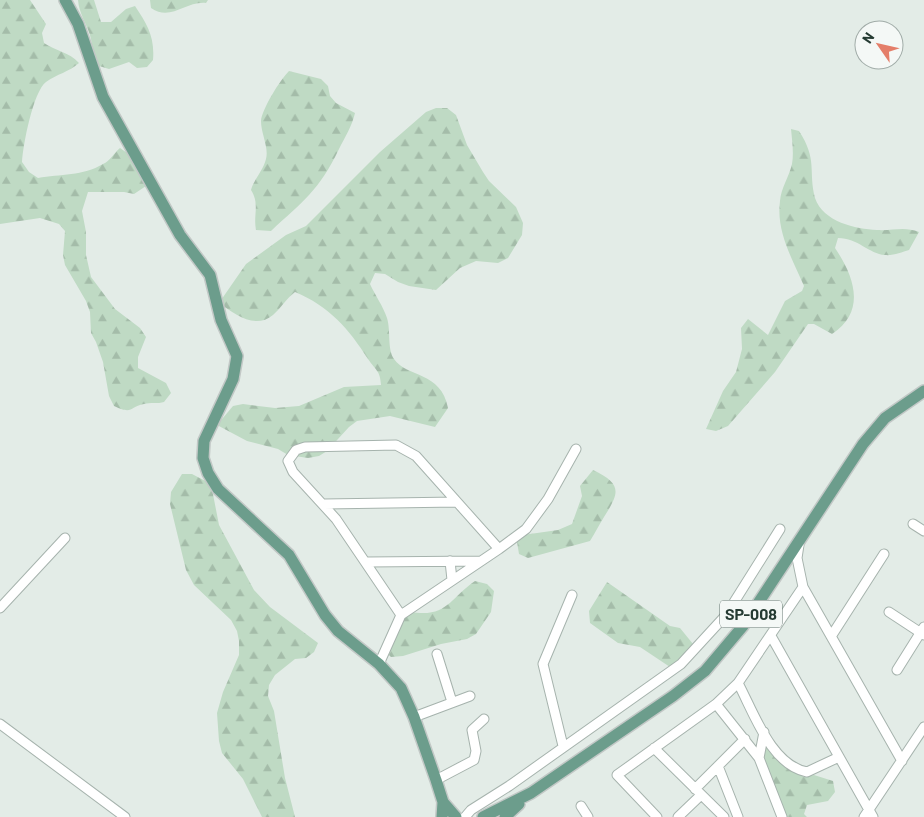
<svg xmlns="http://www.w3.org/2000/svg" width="924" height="817" font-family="Barlow,sans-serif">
  <defs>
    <pattern id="forest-firs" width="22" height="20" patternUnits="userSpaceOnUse" patternTransform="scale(1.25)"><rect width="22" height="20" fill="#bfdac4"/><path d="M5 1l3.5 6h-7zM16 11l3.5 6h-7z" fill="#a4bca9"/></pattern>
  </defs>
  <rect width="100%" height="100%" fill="#e3ece7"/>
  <!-- forest -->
  <path fill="url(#forest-firs)" d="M0 0H30L46 24 42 33 44 43C56 51 69 52 79 63 69 72 57 74 46 82 33 92 23 145 22 162L29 172 38 178C60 174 83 176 103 164 110 161 114 153 120 148L140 162 152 182 134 194 124 192H88L82 211 86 232V255L91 277 115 309 140 328 146 337 138 357V368L166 383 171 393 164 402C158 404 150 402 144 404 129 407 133 415 114 406L109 396 103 362 96 342 91 333 90 312 86 301 65 265 63 255 65 231 59 224 40 218 0 224Z
    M78 0H94L101 22H111L126 9 135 6C147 24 155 37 153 60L147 67 137 68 129 62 109 69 99 66C92 55 93 46 90 35 86 23 79 13 78 0Z
    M150 0H208L206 3C185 1 171 22 151 8Z
    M289 71 321 79 328 86 330 96 336 103 355 113C352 126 345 137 339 149 319 191 303 201 271 231L256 230C253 215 260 204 251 190 254 179 263 171 266 159 269 147 261 134 261 121 262 109 280 80 289 71Z
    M436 108H447L456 115 467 145 483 172 489 181 516 207 523 223 522 235 508 258 498 263 476 261 460 268 436 290 409 286 398 282 385 274 375 273 370 284C375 295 383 306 387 318 391 331 387 349 394 359 407 378 441 371 448 408L435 427 390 416 357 421 349 427 327 451 319 456 308 458 288 455 278 449 247 441 217 425 233 406 243 404 275 408 299 406 344 387 381 385C380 370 376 371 368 359 349 329 329 306 295 292 286 299 281 308 273 315 255 330 235 314 219 303L246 264 286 235 306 226 380 152 426 112Z
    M791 129 799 131C818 160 808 171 815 198 823 222 856 229 877 230 893 231 904 226 919 232L909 250C902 252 893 256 885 255 869 254 858 238 838 238L835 248C854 276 867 311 832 334L814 324H808L775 372 728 426 716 431 706 429 723 391 736 372 742 349 741 328 748 319 768 335 785 301 802 291 804 286C792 258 776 232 780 201 781 188 789 177 792 164 794 153 792 140 791 129Z
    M593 470C622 484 620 492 604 517 599 525 595 533 590 541L528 558 519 554 516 536 558 530 572 524 582 496 580 486Z
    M182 474H192L211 484 219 525 254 590 270 607 318 643 314 652 306 658 295 659 275 675 269 685 268 696 274 711 285 778 295 817H262L243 779 222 753 219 741 217 713 223 692 239 655V641L237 631 231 620 194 585 186 570 170 504 171 492Z
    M475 581 487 584 494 591 491 612 476 634 467 639 441 644 403 656 391 657 384 650 404 618 411 612C447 618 450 598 475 581Z
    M607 582 670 626 680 628 693 644 690 654 670 667 640 647 618 643 590 623 589 611Z
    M776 747 794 771 804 777 814 775 833 781 835 792 828 801 807 805 804 814 807 817H783L760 749Z"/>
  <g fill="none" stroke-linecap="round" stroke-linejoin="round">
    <!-- minor casing -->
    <g stroke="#a6b3ad" stroke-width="11">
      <path id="minor" d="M324 504 457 502
        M913 524 924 531
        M799 545 797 558 803 587 902 761
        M450 561 452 580
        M367 562 481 561
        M0 608 65 538
        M889 612 924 635
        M401 615 499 549 526 529 548 499 576 449
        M832 635 884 554
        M771 636 873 817
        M437 654 452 702
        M379 664 401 615 336 519 293 472 288 461 296 450 305 447 396 445 416 456 499 549
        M897 670 924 627
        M738 683C754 713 771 765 807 772L839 757
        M716 704 759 758 782 817
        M414 717 470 696
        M0 724 125 817
        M563 746 543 664 572 595
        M654 748 724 817
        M759 758 764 732
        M718 766 738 817
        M436 780 474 760 476 751 472 730 484 719
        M695 789 745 739
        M581 806 588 817
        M465 817 471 810 509 786 681 664 726 615 780 529
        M657 817 617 775 716 704 738 683 803 587
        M678 817 701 795
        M864 817 924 727"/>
    </g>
    <!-- major casing -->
    <g stroke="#c2c8c6" stroke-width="14">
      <path id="major" d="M65 0 78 24 103 97 180 235 210 275 221 320 237 356 233 379 204 441 203 458 208 473 218 489 289 555 325 615 338 631 379 664 401 688 414 717 436 780 443 802 442 817
        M443 802 456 817
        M483 817 531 793 673 696 705 671 743 626 863 444 885 418 924 391
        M505 817 519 804"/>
    </g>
    <!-- minor -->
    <use href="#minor" stroke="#fff" stroke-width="9"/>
    <!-- major -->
    <use href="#major" stroke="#6c9d8c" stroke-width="11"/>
  </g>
  <g text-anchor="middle" stroke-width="4" stroke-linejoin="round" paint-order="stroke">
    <!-- shield labels -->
    <rect fill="#f4f8f6" stroke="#63746e" stroke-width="1" x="720" y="600.5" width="62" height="27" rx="4"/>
    <g font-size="16" font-weight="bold" fill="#253b33">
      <text x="751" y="620">SP-008</text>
    </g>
  </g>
  <!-- north arrow -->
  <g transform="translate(879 45) rotate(304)"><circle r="24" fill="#f4f8f6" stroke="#a1aca8"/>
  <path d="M0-4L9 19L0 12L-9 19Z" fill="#e47e69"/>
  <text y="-8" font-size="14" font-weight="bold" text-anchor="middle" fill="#253b33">N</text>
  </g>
</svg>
